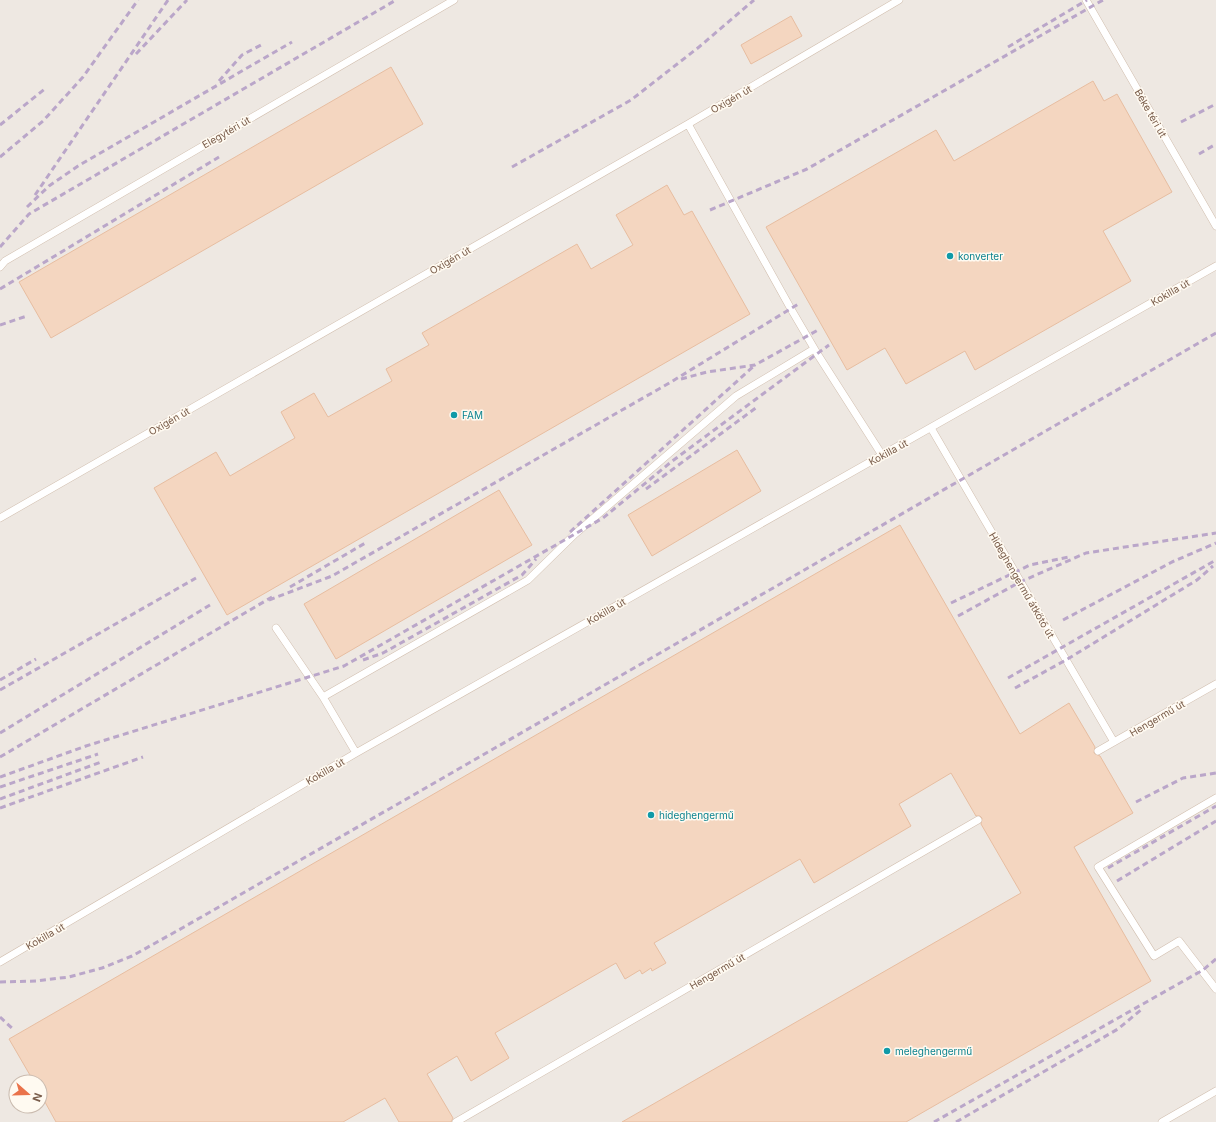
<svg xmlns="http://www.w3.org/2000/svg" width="1216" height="1122" font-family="Inter,sans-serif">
  <rect width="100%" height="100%" fill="#fdf6ea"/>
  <!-- industrial -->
  <path fill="#eee8e2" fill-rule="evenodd" d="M0 0H1216V1122H0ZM16 1082H40V1106H16Z"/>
  <!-- building -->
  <path fill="#f4d6c0" stroke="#e7bda0" d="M791 16 802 36 751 64 741 45Z
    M391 67 423 124 51 338 19 282Z
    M1093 81 1104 101 1117 94 1172 192 1103 231 1131 281 975 370 965 351 906 384 885 348 847 370 766 227 936 130 954 161Z
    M667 185 684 215 692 211 750 314 227 615 154 488 216 452 230 476 295 438 281 412 314 393 328 417 392 381 386 369 429 345 422 333 577 244 591 269 633 245 616 215Z
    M737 450 761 491 652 556 628 515Z
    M499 490 532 545 336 659 304 604Z
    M900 525 1020 734 1069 703 1095 747 1094 753 1100 756 1133 813 1074 847 1151 981 906 1122H622L1021 893 981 824 982 818 980 816H976L951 773 899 804 911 826 814 883 800 859 654 943 666 963 652 971 651 968 642 974 640 970 625 979 616 963 495 1033 509 1058 471 1081 457 1056 427 1074 453 1118 451 1122H399L385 1098 343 1122H56L40 1093V1082H34L9 1039Z"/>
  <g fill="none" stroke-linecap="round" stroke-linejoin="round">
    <!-- service casing -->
    <g stroke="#d1beae" stroke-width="8">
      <path id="service" d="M1086 0 1216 226
        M688 124 791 309 818 355 882 455
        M0 267 5 261 454 0
        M931 428 1114 742
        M0 518 688 124 899 0
        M276 628 323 697 356 753
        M323 697 528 580 575 534 736 396 814 349
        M1098 751 1216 684
        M1216 798 1098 867 1154 956 1179 941 1216 989
        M0 962 356 753 1216 266
        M456 1122 978 820
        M1162 1122 1216 1091"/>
    </g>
    <!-- service -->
    <use href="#service" stroke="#fff" stroke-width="7"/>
    <!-- rail -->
    <path stroke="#baa6c9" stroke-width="3" stroke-dasharray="6 4" stroke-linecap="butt" d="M1008 47 1087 0
      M136 54 187 0
      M219 81 242 55 261 45
      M1181 122 1216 104
      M0 125 46 88
      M1199 154 1216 144
      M0 157 43 121 83 77 138 0
      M512 167 631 100 699 47 754 0
      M35 195 168 0
      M27 207 49 186 78 166 292 42
      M710 210 807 169 1103 0
      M0 247 29 214 396 0
      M0 289 219 157
      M0 325 27 316
      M681 379 707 372 755 365 818 330
      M646 489 757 407
      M570 532 755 365
      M290 587 367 542
      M269 600 332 576 671 382 800 303
      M951 603 1030 565 1069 557
      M958 616 1020 582 1086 553 1216 533
      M1063 620 1172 562 1216 543
      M363 660 383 653 522 575 536 559
      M1008 678 1216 560
      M0 680 36 659
      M1015 688 1066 660 1197 580 1213 566
      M0 690 196 578
      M0 733 210 605
      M0 757 272 597
      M0 777 86 746 344 666 603 518 671 462 829 345
      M0 787 98 754
      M0 799 101 762
      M1136 802 1183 778 1216 773
      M0 808 143 757
      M1108 868 1216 806
      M1117 881 1216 821
      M0 982 36 981 69 977 102 968 132 956 184 927 1216 333
      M0 1017 14 1030
      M934 1122 1203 970 1216 959
      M956 1122 1118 1029 1142 1009"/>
  </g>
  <!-- markers -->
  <g fill="#0f9aa8" stroke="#fffaf1" stroke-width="1.5">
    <circle cx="950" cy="256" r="4"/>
    <circle cx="454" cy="415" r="4"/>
    <circle cx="651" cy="815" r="4"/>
    <circle cx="887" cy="1051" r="4"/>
  </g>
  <g text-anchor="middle" stroke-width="3" stroke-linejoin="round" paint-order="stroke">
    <!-- street labels -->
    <g font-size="10" fill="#7a5d4b" stroke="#fffaf1">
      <text transform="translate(731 99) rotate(-30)" y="4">Oxigén út</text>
      <text transform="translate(1151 113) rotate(60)" y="4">Béke téri út</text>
      <text transform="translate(226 132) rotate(-30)" y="4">Elegytéri út</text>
      <text transform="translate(450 260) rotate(-30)" y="4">Oxigén út</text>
      <text transform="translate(1170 292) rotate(-30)" y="4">Kokilla út</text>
      <text transform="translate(169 421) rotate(-30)" y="4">Oxigén út</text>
      <text transform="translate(888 452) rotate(-29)" y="4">Kokilla út</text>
      <text transform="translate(1022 585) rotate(60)" y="4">Hideghengermű átkötő út</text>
      <text transform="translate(606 611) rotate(-30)" y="4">Kokilla út</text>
      <text transform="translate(1157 718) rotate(-30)" y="4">Hengermű út</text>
      <text transform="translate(325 771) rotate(-30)" y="4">Kokilla út</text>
      <text transform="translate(45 936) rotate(-30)" y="4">Kokilla út</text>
      <text transform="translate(717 971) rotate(-30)" y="4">Hengermű út</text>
    </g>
    <!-- culture labels -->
    <g font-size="10" fill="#0d838f" stroke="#fffaf1" text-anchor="start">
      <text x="958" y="260">konverter</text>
      <text x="462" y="419">FAM</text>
      <text x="659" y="819">hideghengermű</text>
      <text x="895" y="1055">meleghengermű</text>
    </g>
  </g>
  <!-- north arrow -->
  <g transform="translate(28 1094) rotate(110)"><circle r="19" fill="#fffaf1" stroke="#cabbaf"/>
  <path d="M0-3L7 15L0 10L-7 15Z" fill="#ea734b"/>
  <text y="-6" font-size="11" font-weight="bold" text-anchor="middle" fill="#7a5d4b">N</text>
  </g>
</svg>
